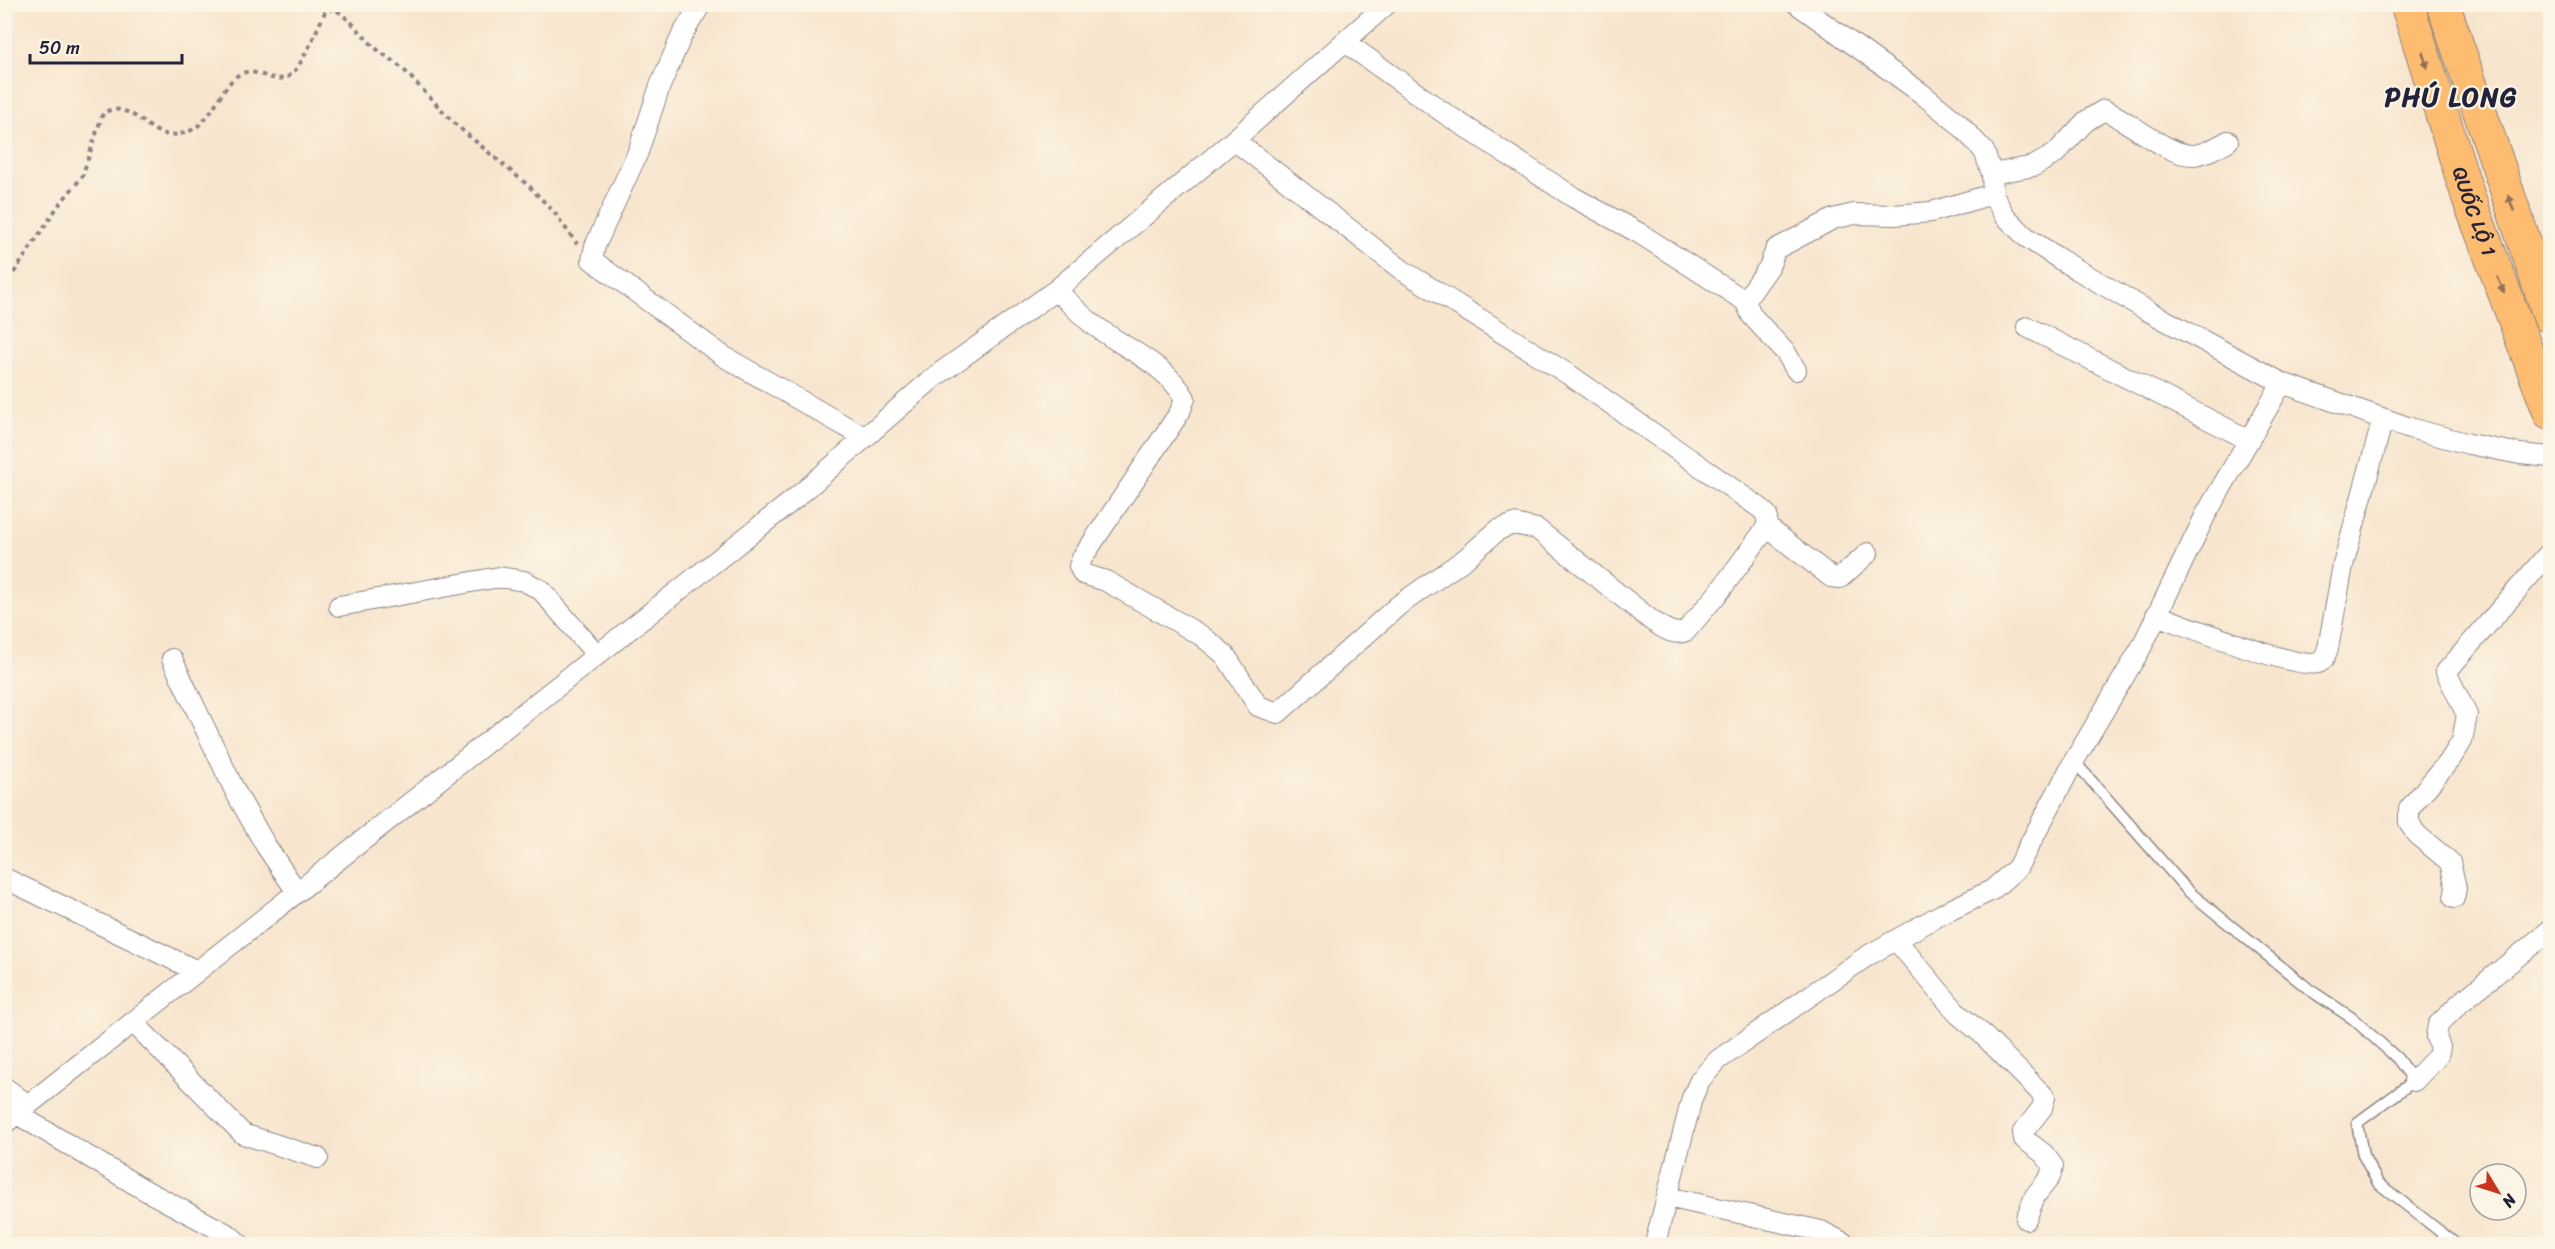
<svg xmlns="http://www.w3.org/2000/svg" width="2555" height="1249" font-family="Sriracha,sans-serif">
  <rect width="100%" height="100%" fill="#fcf5e5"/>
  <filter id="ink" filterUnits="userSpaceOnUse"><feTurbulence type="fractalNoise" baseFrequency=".0167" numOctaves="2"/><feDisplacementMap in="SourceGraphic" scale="12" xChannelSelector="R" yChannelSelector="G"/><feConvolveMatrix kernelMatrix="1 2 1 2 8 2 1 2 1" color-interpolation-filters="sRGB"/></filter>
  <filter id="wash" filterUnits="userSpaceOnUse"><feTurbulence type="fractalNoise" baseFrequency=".008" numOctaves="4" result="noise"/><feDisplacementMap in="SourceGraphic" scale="24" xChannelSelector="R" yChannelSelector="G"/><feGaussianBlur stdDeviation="1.35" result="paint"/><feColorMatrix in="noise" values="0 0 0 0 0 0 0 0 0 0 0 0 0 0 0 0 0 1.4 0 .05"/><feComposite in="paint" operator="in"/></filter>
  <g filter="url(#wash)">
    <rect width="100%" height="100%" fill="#f7e5cd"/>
  </g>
  <g filter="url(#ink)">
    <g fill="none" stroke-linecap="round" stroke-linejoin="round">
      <!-- lane casing -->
      <g stroke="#8c8484" stroke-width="13">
        <path id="lane" d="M2074 761 2188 891 2310 990 2352 1018 2397 1058 2414 1081 2357 1123 2363 1155 2378 1183 2456 1244"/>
      </g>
      <!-- street casing -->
      <g stroke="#8c8484" stroke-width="22">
        <path id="street" d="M701 4 682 35 660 86 638 152 595 246 592 260 723 356 864 437
          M1797 4 1921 93 1959 124 1984 151 1992 174 1993 194 2004 215 2026 237 2061 260 2148 311 2282 383 2410 428 2469 444 2520 454 2550 457
          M1345 42 1444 113 1573 197 1639 233 1745 301
          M1992 174 2034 166 2055 154 2086 121 2104 110C2130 121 2167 155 2192 155 2204 155 2217 147 2228 141
          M1056 290C1067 300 1078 312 1090 322 1122 348 1164 362 1185 398L1180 412 1082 558 1079 566 1083 574 1106 581 1202 636 1225 655 1258 706 1278 713 1399 605 1465 559 1498 530 1514 524 1537 529 1651 620C1662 627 1673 637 1686 631L1719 592 1767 527V515L1760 508 1571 376 1402 270 1234 140
          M2027 327 2249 440
          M1796 370 1786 353 1752 316 1745 301 1769 267 1776 249 1833 219 1854 214 1894 215 1931 212 1993 194
          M1767 527 1831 577 1840 578 1868 553
          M339 606 499 577 524 581 541 590 597 655
          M2156 615C2182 624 2298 670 2318 663 2324 661 2326 654 2328 648L2343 565 2383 419
          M172 659 236 793 266 846 297 892
          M4 878 197 971
          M2454 898 2456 888 2450 862 2416 834 2409 822V809L2452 757 2462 741 2467 715 2446 672 2550 552
          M1896 940 1958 1014 1981 1033 2045 1097 2042 1108 2023 1132 2024 1139 2044 1154 2053 1166 2050 1177 2035 1196 2026 1219
          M133 1022 243 1134 318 1158
          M2414 1081 2438 1056 2440 1047 2436 1037 2438 1025 2459 1004 2550 930
          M4 1087 28 1105
          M17 1114 143 1189 229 1235 239 1244
          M4 1124 797 497 933 378 1056 290 1234 140 1387 4
          M1667 1197 1821 1231 1846 1244
          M1655 1244 1692 1098 1700 1080 1718 1060 1867 956 1942 914 1992 890 2017 868 2074 761 2141 648 2206 514 2282 383"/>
      </g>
      <!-- highway casing -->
      <g stroke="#8c8484" stroke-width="35">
        <g id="highway">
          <path id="s1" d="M2407 4 2469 199 2550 413"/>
          <path d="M2443 4 2550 317"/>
        </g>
      </g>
      <!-- path -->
      <path stroke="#8c8484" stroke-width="4" stroke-dasharray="4.5 4.5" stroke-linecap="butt" d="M4 288 58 206 82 177 103 113C126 100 143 126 161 133 166 135 174 135 179 134 212 130 218 86 240 74 256 66 274 86 289 76 301 69 318 27 325 12L334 8 351 22 374 47 403 69 456 125 530 187 554 212 577 244"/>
      <!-- lane -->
      <use href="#lane" stroke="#fff" stroke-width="10"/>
      <!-- street -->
      <use href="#street" stroke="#fff" stroke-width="20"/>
      <!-- highway -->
      <use href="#highway" stroke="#febc70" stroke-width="33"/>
    </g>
    <!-- one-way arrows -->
    <defs><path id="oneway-solid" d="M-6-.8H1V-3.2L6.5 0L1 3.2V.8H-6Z" transform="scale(1.5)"/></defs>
    <g fill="#906f56">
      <use href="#oneway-solid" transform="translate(2425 60) rotate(72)"/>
      <use href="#oneway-solid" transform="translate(2511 203) rotate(-109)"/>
      <use href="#oneway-solid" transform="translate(2501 285) rotate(69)"/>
    </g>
  </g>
  <g text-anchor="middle" stroke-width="4.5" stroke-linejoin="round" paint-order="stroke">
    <!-- street labels -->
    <g font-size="20" fill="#22223b" stroke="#fcf5e5">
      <text dy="7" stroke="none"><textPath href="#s1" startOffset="218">QUỐC LỘ 1</textPath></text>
    </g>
    <!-- district labels -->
    <g font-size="26" font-weight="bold" letter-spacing="1.5" fill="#22223b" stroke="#fcf5e5">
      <text x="2451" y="106">PHÚ LONG</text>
    </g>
  </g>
  <!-- margin -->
  <rect width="2555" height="1249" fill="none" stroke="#fcf5e5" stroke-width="24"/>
  <!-- north arrow -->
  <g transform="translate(2498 1192) rotate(128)"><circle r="28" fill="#fcf5e5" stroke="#a5a1a1" stroke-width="1.5"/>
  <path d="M0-4.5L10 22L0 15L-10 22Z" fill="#c8321e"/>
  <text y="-9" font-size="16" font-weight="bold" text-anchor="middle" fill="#22223b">N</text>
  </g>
  <!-- scale -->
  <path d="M30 54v9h152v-9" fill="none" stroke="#22223b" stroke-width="3"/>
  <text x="39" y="54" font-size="18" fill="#22223b" stroke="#fcf5e5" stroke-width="4.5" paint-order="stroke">50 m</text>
</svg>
